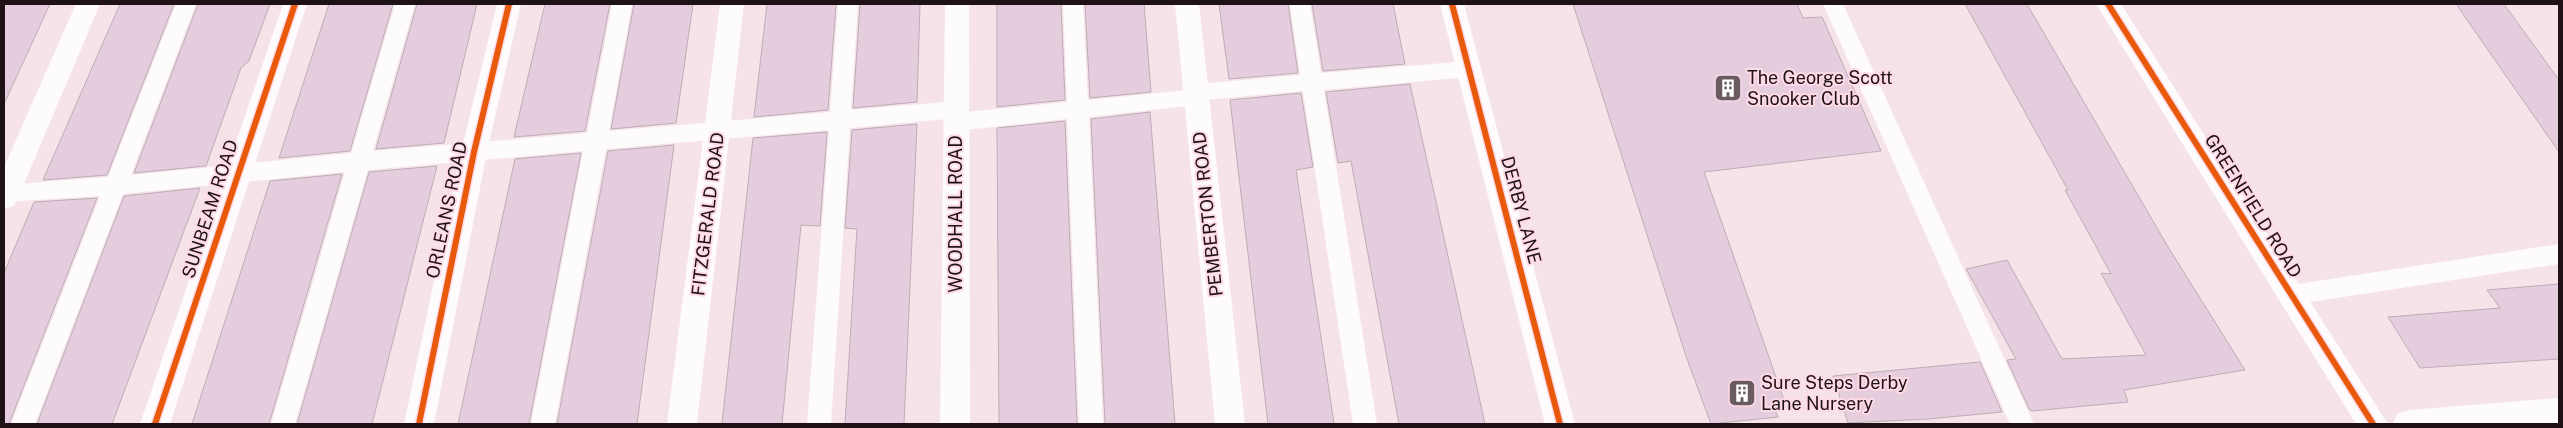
<svg xmlns="http://www.w3.org/2000/svg" width="2563" height="428" font-family="'Public Sans',sans-serif">
  <rect width="100%" height="100%" fill="#f6e2e9"/>
  <!-- building -->
  <path fill="#e5cdde" stroke="#bbadb5" d="M4 4H50L4 104Z
    M120 4H174L107 175 43 180Z
    M198 4H270L249 61 241 68 206 166 134 173Z
    M329 4H393L350 151 279 158Z
    M417 4H477L444 143 376 149Z
    M545 4H610L585 131 514 137Z
    M634 4H693L676 123 611 129Z
    M767 4H836L828 110 754 117Z
    M860 4H920L917 102 853 108Z
    M997 4H1061L1065 100 997 107Z
    M1085 4H1144L1151 92 1090 98Z
    M1219 4H1288L1298 73 1229 79Z
    M1312 4H1393L1405 64 1323 71Z
    M1573 4H1797L1803 18 1822 17 1881 151 1704 172 1784 400 1771 402 1778 417 1711 424 1686 356Z
    M1965 4H2027L2168 247 2245 370 2124 390 2128 402 2032 411 2029 409 2007 360 2016 359 1966 269 2007 260 2062 359 2146 355 2101 273 2111 274 2065 190H2068Z
    M2456 4H2504L2559 80V152Z
    M1410 84 1485 424H1399L1351 161 1338 163 1326 92Z
    M1301 93 1313 167 1296 170 1334 424H1268L1230 100Z
    M1150 112 1175 424H1105L1091 119Z
    M1065 121 1077 424H999L997 128Z
    M917 124 904 424H845L857 229 845 228 852 130Z
    M827 132 820 226 801 225 782 424H722L753 138Z
    M674 145 637 424H557L608 151Z
    M581 153 529 424H458L515 159Z
    M437 166 372 424H297L369 172Z
    M342 174 269 424H192L270 181Z
    M200 188 112 424H37L124 196Z
    M97 198 9 424H4V273L34 202Z
    M2559 284V359L2420 368 2388 317 2500 308 2487 290Z
    M1980 362 2002 412 1928 419 1848 423 1833 376Z"/>
  <g fill="none" stroke-linecap="round" stroke-linejoin="round">
    <!-- lane -->
    <path fill="#fefbfc" fill-rule="evenodd" d="M176 4H196L131 175 351 153 395 4H415L373 151 587 133 612 4H632L609 131 830 112 838 4H858L851 110 956 101 964 104 965 112 1067 102 1063 4H1083L1088 100 1187 90 1188 86 1196 84 1300 75 1290 4H1310L1321 73 1469 61 1476 63 1480 69 1476 75 1469 77 1324 90 1377 424H1353L1303 91 1205 100 1204 103 1196 105 1089 117 1103 424H1079L1067 119 956 131 948 128 945 122 947 119 850 128 831 424H807L829 130 606 149 555 424H531L583 151 368 170 295 424H271L345 172 123 194 35 424H11L100 196 6 202 4 201V185L108 177Z
      M1823 4H1843L2034 424H2010Z
      M2559 244V264L2291 305 2283 302 2279 295 2283 288 2291 285Z"/>
    <!-- street -->
    <path fill="#fefbfc" fill-rule="evenodd" d="M76 4H100L18 198 14 206 4 209V167Z
      M283 4H307L170 424H140Z
      M497 4H521L487 152 434 424H404L461 152Z
      M720 4H744L697 424H667Z
      M945 4H969L970 424H940Z
      M1175 4H1199L1245 424H1215Z
      M2096 4H2121L2388 424H2356Z
      M2559 398V424H2393L2397 414 2408 410Z"/>
    <!-- secondary -->
    <path fill="#fefbfc" fill-rule="evenodd" d="M1440 4H1464L1575 424H1545Z"/>
    <!-- cycleway casing -->
    <g stroke="#fedae6" stroke-width="9">
      <path id="cycleway" d="M1452 4 1560 424
        M2108 4 2373 424
        M155 424 295 4
        M419 424 474 152 509 4"/>
    </g>
    <!-- cycleway -->
    <use href="#cycleway" stroke="#e8590c" stroke-width="6"/>
  </g>
  <!-- icons -->
  <defs>
    <g id="building-square" transform="scale(1.4375)"><rect x="-9" y="-9" width="18" height="18" rx="4" fill="#6a5b60" stroke="#fedae6"/><path d="M-4-6H4V6H1V3H-1V6H-4ZM-2.5-4.3h1.7v1.8h-1.7ZM.8-4.3h1.7v1.8H.8ZM-2.5-1h1.7V.8h-1.7ZM.8-1h1.7V.8H.8Z" fill="#fff"/></g>
  </defs>
  <g fill-rule="evenodd">
    <use href="#building-square" x="1728" y="88"/>
    <use href="#building-square" x="1742" y="393"/>
  </g>
  <g text-anchor="middle" stroke-width="4" stroke-linejoin="round" paint-order="stroke">
    <!-- poi labels -->
    <g font-size="18" fill="#1e1216" stroke="#fedae6" text-anchor="start">
      <text x="1747" y="84">The George Scott<tspan x="1747" dy="21">Snooker Club</tspan></text>
      <text x="1761" y="389">Sure Steps Derby<tspan x="1761" dy="21">Lane Nursery</tspan></text>
    </g>
    <!-- street labels -->
    <g font-size="18" fill="#1e1216" stroke="#fedae6">
      <text transform="translate(2253 206) rotate(58)" y="6">GREENFIELD ROAD</text>
      <text transform="translate(210 209) rotate(-72)" y="6">SUNBEAM ROAD</text>
      <text transform="translate(447 210) rotate(-78)" y="6">ORLEANS ROAD</text>
      <text transform="translate(1521 210) rotate(75)" y="6">DERBY LANE</text>
      <text transform="translate(708 214) rotate(-83)" y="6">FITZGERALD ROAD</text>
      <text transform="translate(956 214) rotate(-90)" y="6">WOODHALL ROAD</text>
      <text transform="translate(1208 214) rotate(-96)" y="6">PEMBERTON ROAD</text>
    </g>
  </g>
  <!-- border -->
  <rect width="2563" height="428" fill="none" stroke="#1e1216" stroke-width="10"/>
</svg>
